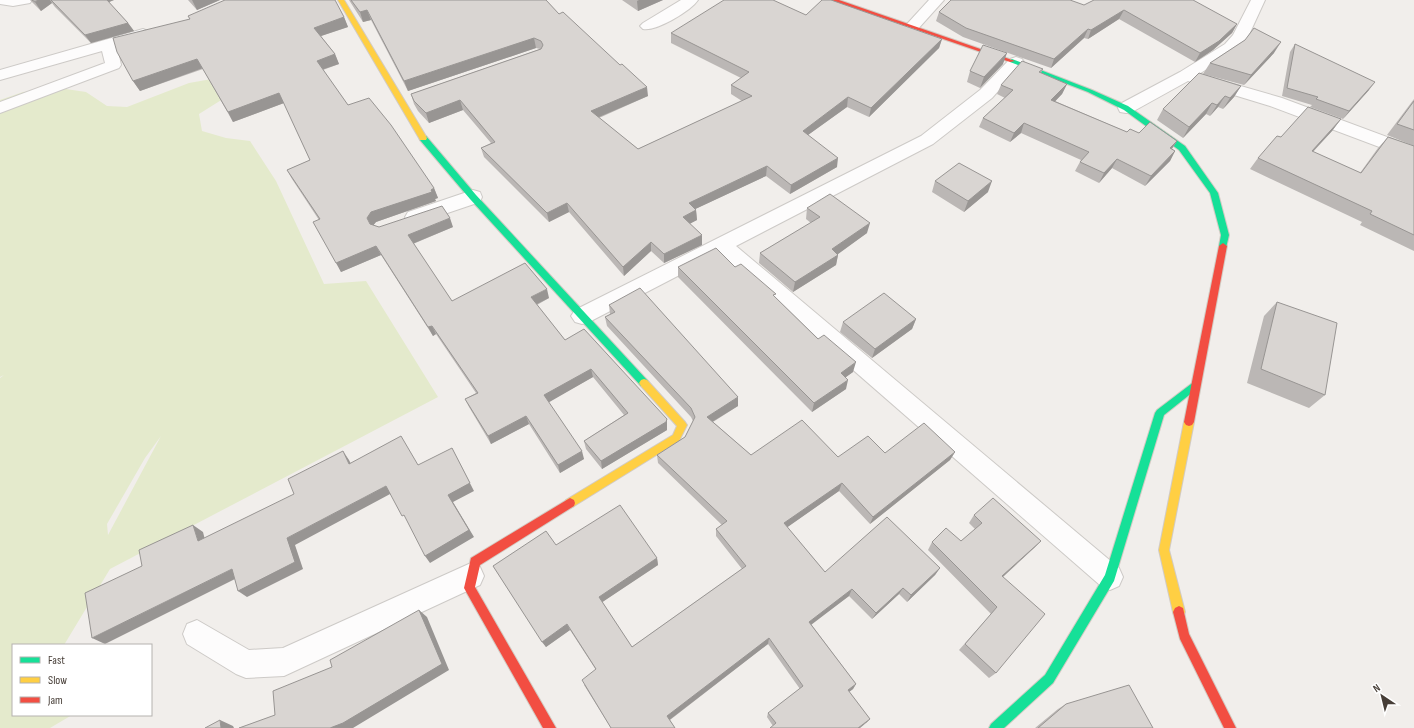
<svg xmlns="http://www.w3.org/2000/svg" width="1414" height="728" font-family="'Sofia Sans Condensed',sans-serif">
  <rect width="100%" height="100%" fill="#f1eeeb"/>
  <!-- green -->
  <path fill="#e4eacc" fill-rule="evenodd" d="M240 74 242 87 199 114 202 131 226 138 250 141 276 181 324 284 366 281 438 397 110 569 64 645H13V715H72L50 728H0V378L4 375 0 377V100L23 92 59 88 86 92 107 106 127 107 189 83ZM161 436 108 535 107 524 145 458Z"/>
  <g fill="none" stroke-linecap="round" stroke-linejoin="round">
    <!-- street casing -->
    <g stroke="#cdcac7" stroke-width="2">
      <path id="street" d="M0 0H32L30 3 13 6 0 4Z
        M681 0H698C691 11 655 32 643 29L640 26 643 23Z
        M929 0H944L917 30H907L904 27 907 24Z
        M1251 0H1265L1248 37 1237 50 1199 74 1282 98 1414 147V160L1270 106 1188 81 1132 112 1126 113 1120 112 1118 108 1120 104 1180 72 1225 44 1233 35Z
        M143 29 148 31 151 34 148 37 117 46 121 65 119 68 0 113V102L105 63 102 51 0 80V70Z
        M1016 57 1022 59 1024 62 992 98 933 144 736 246 1119 568 1123 577 1119 586 1110 590 1101 586 720 254 589 322 582 324 575 322 571 316 575 310 921 136 980 90 1010 59Z
        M473 190 480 192 482 197 480 202 415 224 408 222 405 217 408 212Z
        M471 563 480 567 484 576 480 585 284 676 246 678 236 674 187 644 183 634 187 624 197 620 249 650 283 648Z"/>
    </g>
    <!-- fast casing -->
    <g stroke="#d2cbc3" stroke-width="2">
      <path id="fast" d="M1012 59 1092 90 1128 106 1185 146 1218 193 1229 235 1226 248H1220L1219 246 1221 235 1210 193 1179 150 1124 110 1088 92 1010 62V60Z
        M420 136H426L476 195 647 380 649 383 647 386H641L470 199 420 140Z
        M1195 381 1198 382 1200 385 1198 388 1164 415 1114 581 1053 683 1004 728H989L991 724 1045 675 1105 575 1155 413 1157 410Z"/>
    </g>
    <!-- slow casing -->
    <g stroke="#d2cbc3" stroke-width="2">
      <path id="slow" d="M338 0H344L427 138 426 140H420L419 138Z
        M644 379 647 380 685 422 687 425 679 441 574 506 570 508 566 506 565 503 566 500 673 435 677 426 641 386 639 383 641 380Z
        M1189 418 1192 419 1194 422 1169 550 1185 612 1183 616 1179 618 1175 616 1173 612 1159 550 1184 422 1186 419Z"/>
    </g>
    <!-- jam casing -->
    <g stroke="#d2cbc3" stroke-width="2">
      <path id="jam" d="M830 0H839L1015 61 1010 62Z
        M1223 243 1227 246 1194 422 1192 425 1189 426 1186 425 1184 422 1219 246Z
        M570 498 574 500 575 503 574 506 480 565 475 587 556 728H543L464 588 471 558Z
        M1179 606 1183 608 1189 634 1236 728H1224L1180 639 1173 612 1175 608Z"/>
    </g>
    <!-- street -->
    <use href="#street" fill="#fdfcfc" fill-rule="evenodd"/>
    <!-- fast -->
    <use href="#fast" fill="#16e098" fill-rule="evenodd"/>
    <!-- slow -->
    <use href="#slow" fill="#ffcf43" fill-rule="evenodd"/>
    <!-- jam -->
    <use href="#jam" fill="#f24e42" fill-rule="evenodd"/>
  </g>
  <!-- wall -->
  <path fill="#bbb7b5" d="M30 0H114L108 2 128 23 134 31 91 43 55 7 52 3 41 11Z
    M188 0H220L197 10Z
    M349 0H546L559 14 648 96 599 118 638 149 742 101 731 94V85L741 78 671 43V33L806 15 942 39 939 48 869 117 847 107 808 135 837 167 790 194 766 176 695 209 696 210 697 220 690 223 702 245 664 263 651 251 624 276 569 212 549 222 484 157 481 148 491 143 463 110 429 123 418 111 414 104 411 94 540 49 536 48 408 91 371 20 363 22Z
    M622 0H663L638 11Z
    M1084 5 1237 24 1232 33 1213 50 1195 62 1119 19 1088 39 1084 38 1051 68 963 37 936 21 939 12Z
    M188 16 344 17 348 27 321 36 335 54 339 64 323 70 348 105 434 188 438 198 435 199 436 201 376 222 373 225 379 227H453L413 244 452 301 549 298 537 305 565 340 667 427V430L602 469 586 449 584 441 624 415 593 377 548 402 584 459 560 473 529 424 491 444 469 407 465 399 476 393 436 334 433 336 381 255 341 272 319 220 292 179 287 170 310 160 284 103 233 122 203 69 140 91 133 81 190 19Z
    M1245 40 1274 53 1244 85 1203 74 1210 63Z
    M1295 44 1369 90 1343 119 1310 107 1312 105 1282 96 1290 52Z
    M1003 64 980 88 967 82 970 71Z
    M1043 69 1041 73 1067 84 1062 94 1055 101 1127 132 1139 133 1177 141 1172 149 1175 151 1170 161 1145 186 1112 168 1099 183 1075 171 1081 160 1021 133 1010 142 979 127 983 118 1005 98 997 94 1001 85Z
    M1241 86 1234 97 1223 109 1218 107 1210 116 1206 114 1183 138 1157 120 1163 109Z
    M1414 99V146L1387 135Z
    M1341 119 1332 131 1313 152 1360 173 1378 148 1388 137 1414 146V251L1360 225 1362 222 1250 169 1258 158 1281 137Z
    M935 181 988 192 964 212 932 192Z
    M807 208 867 233 837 254 838 255 836 265 793 292 759 263 760 253 811 223 806 219Z
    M678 267H735L775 297 853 372 846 377V389L812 412 678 277Z
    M1277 302 1325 395 1309 408 1247 383 1264 316Z
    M609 305 738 406 713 422 751 455 838 457 885 453 955 452 950 460 870 524 839 491 787 527 825 572 940 568 935 575 907 602 899 594 872 619 849 596 811 624 856 684 853 689 849 692 870 719 866 723 773 726 767 717 768 713 800 689 768 644 670 720 675 728H611L584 685 596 670 570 630 546 647 493 566 556 545 657 558 658 565 602 602 632 647 742 569 716 536V529L722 525 658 463 657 455 685 437 693 421 691 417 607 326 605 317 610 314Z
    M916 319 912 329 872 358 840 332 843 322Z
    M974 515 1041 541 1034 548 1003 577 996 673 989 678 959 650 991 614 928 550 932 542 961 541 975 529 969 523Z
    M1066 704 1153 728H1035L1058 709Z"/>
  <!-- shaded-wall -->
  <path fill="#989593" d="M38 0H50L52 3 41 11 35 2Z
    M105 0H114L107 3Z
    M192 0H220L197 10Z
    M639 0H663L638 11 637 1Z
    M367 10 371 20 363 22 360 12Z
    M1124 10 1119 19 1088 39 1091 30Z
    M344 17 348 27 318 37 314 28Z
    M128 23 134 31 91 43 85 35Z
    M1237 24 1232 33 1213 50 1195 62 1200 53Z
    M1088 29 1084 38 1051 68 1054 59Z
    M534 38 536 48 408 91 404 81Z
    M942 39 939 48 869 117 871 108Z
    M1281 42 1274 53 1244 85 1251 75Z
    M1007 53 1003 64 980 88 984 77Z
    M335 54 339 64 321 70 317 61Z
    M197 59 203 68 140 91 133 81Z
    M1375 82 1369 90 1343 119 1349 111Z
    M1067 84 1062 94 1047 110 1051 100Z
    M1241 86 1234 97 1223 109 1230 98Z
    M647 87 648 96 592 120 591 111Z
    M279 93 284 103 233 122 228 112Z
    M1225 96 1218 107 1210 116 1217 105Z
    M848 97 847 107 801 140 803 131Z
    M460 100 463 110 429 123 426 113Z
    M1212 103 1206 114 1183 138 1189 127Z
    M1341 119 1332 131 1303 162 1312 151Z
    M1024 123 1021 133 1010 142 1014 133Z
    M1177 141 1171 150 1170 148Z
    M1175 151 1170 161 1145 186 1151 176Z
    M838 158 837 167 790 194 791 185Z
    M1117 159 1112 168 1099 183 1104 173Z
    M767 166 766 176 689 212V203Z
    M992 181 988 192 964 212 968 201Z
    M434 188 438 198 435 199 436 201 376 222 372 227 367 218 371 212Z
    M567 203 569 212 549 222 547 213Z
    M696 210 697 220 684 227 683 217Z
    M450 218 453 227 412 244 408 235Z
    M870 223 867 233 830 260 832 249Z
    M702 235V245L664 263V254Z
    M651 242V251L624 276 623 267Z
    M376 246 381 255 341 272 336 263Z
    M838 255 836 265 793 292 795 282Z
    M547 289 549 298 533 306 531 297Z
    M916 319 912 329 872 358 875 349Z
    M432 326 436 334 433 336 428 327Z
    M856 362 853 372 839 382 841 373Z
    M591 369 593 377 546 404 544 395Z
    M848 380 846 389 812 412 814 403Z
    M738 397V406L707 425V417Z
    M526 416 529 424 491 444 488 436Z
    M667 419V430L602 469 601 461Z
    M452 448 474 491 453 502 474 537 430 563 425 556 448 495Z
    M343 451 349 460 355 472 349 464Z
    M582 451 584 459 560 473 558 465Z
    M955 452 950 460 870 524 873 517Z
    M842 483 839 491 782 531 784 523Z
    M386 486 392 493 295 545 303 569 247 597 238 591 287 538Z
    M193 525 203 532 207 548 198 541Z
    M1041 541 1034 548 996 583 1002 576Z
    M657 558 658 565 601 603 599 597Z
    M940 568 935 575 907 602 911 595Z
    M232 569 241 576 105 644 92 638Z
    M903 588 899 594 872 619 876 613Z
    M852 589 849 596 807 628 809 622Z
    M419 610 427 617 449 670 353 728H330Z
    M567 624 570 630 546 647 542 642Z
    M769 638 768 644 668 721 667 716Z
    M856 684 853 689 845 695 848 690Z
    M870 719 866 723 860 728H858Z
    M220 720 233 726 234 728H221Z"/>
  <!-- building -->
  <path fill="#d9d5d2" stroke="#989593" d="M32 0H38L35 2Z
    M51 0H107L128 23 85 35Z
    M225 0H335L344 17 314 28 335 54 317 61 348 105 369 98 391 125 434 188 431 190 432 192 371 212 367 218 370 224 379 227 442 206 450 218 408 235 452 301 525 263 547 289 531 297 565 340 584 329 667 419 666 422 601 461 584 441 628 413 591 369 544 395 582 451 558 465 526 416 488 436 465 399 478 393 432 326 428 327 376 246 336 263 313 222 320 219 287 170 310 160 279 93 228 112 197 59 133 81 117 52 113 38 190 19 188 16Z
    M351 0H546L559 14 563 12 620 65 622 64 647 87 591 111 638 149 752 96 731 85 749 72 671 33 724 0H773L806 15 822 0H831L942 39 871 108 848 97 803 131 838 158 791 185 767 166 689 203 696 210 683 217 702 235 664 254 651 242 623 267 567 203 547 213 481 148 495 142 460 100 426 113 414 101 411 94 541 49 543 45 541 41 534 38 404 81 367 10 360 12Z
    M951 0H1070L1084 5 1094 0H1193L1237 24 1219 41 1200 53 1124 10 1091 30 1088 29 1054 59 966 28 939 12Z
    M1254 28 1281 42 1251 75 1210 63 1245 40Z
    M1295 44 1375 82 1349 111 1316 99 1318 97 1287 88Z
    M983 45 1007 53 984 77 970 71Z
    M1022 61 1043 69 1039 72 1067 84 1051 100 1127 132 1130 129 1139 133 1150 122 1177 141 1170 148 1175 151 1151 176 1117 159 1104 173 1080 162 1089 152 1024 123 1014 133 983 118 1013 90 1001 85Z
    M1199 73 1241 86 1230 98 1225 96 1217 105 1212 103 1189 127 1163 109Z
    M1414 101V130L1397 124Z
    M1308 107 1341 119 1312 151 1361 173 1388 137 1414 146V235L1370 214 1372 211 1258 158 1277 136 1281 137Z
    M959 163 992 181 968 201 935 181Z
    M830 194 870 223 832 249 838 255 795 282 760 253 820 217 807 208Z
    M716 248 735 267 741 264 776 294 773 295 818 339 824 335 856 362 841 373 848 380 814 403 678 267Z
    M640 288 738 397 707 417 751 455 802 420 838 457 868 436 885 453 924 423 955 452 873 517 842 483 784 523 825 572 887 517 940 568 911 595 903 588 876 613 852 589 809 622 856 684 848 690 870 719 858 728H770L776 723 768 713 803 686 769 638 667 716 675 728H611L582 680 596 669 567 624 542 642 493 566 546 531 556 545 620 505 657 558 599 597 632 647 746 566 716 529 727 521 657 455 685 437 695 417 691 408 605 317 615 312 609 305Z
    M884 293 916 319 875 349 843 322Z
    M1277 302 1337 323 1325 395 1261 369Z
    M401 436 418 465 452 448 470 483 448 495 469 530 425 556 404 515 402 516 386 486 287 538 295 562 238 591 232 569 92 638 85 593 142 566 139 550 193 525 198 541 294 494 288 479 343 451 349 464Z
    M993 498 1041 541 1002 576 1045 614 996 673 965 644 997 607 932 542 946 528 961 541 982 523 974 515Z
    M419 610 442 664 343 723 330 728H239L275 715 273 691 332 667 330 660Z
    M1129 685 1153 728H1038L1066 704Z
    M220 720 221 728H205Z"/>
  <!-- legend -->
  <rect x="12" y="644" width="140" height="72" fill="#ffffff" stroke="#b5b2af"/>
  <rect x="20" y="657" width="20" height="6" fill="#16e098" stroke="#b5b2af"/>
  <text x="48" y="664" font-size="12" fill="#473e37">Fast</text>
  <rect x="20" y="677" width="20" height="6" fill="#ffcf43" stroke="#b5b2af"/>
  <text x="48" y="684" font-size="12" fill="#473e37">Slow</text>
  <rect x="20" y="697" width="20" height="6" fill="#f24e42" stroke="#b5b2af"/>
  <text x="48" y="704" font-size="12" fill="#473e37">Jam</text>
  <!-- north arrow -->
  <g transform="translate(1382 696) rotate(325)" stroke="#ffffff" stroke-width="3" paint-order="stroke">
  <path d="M0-3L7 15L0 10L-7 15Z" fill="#473e37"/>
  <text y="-6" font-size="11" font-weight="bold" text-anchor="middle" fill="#473e37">N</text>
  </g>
</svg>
